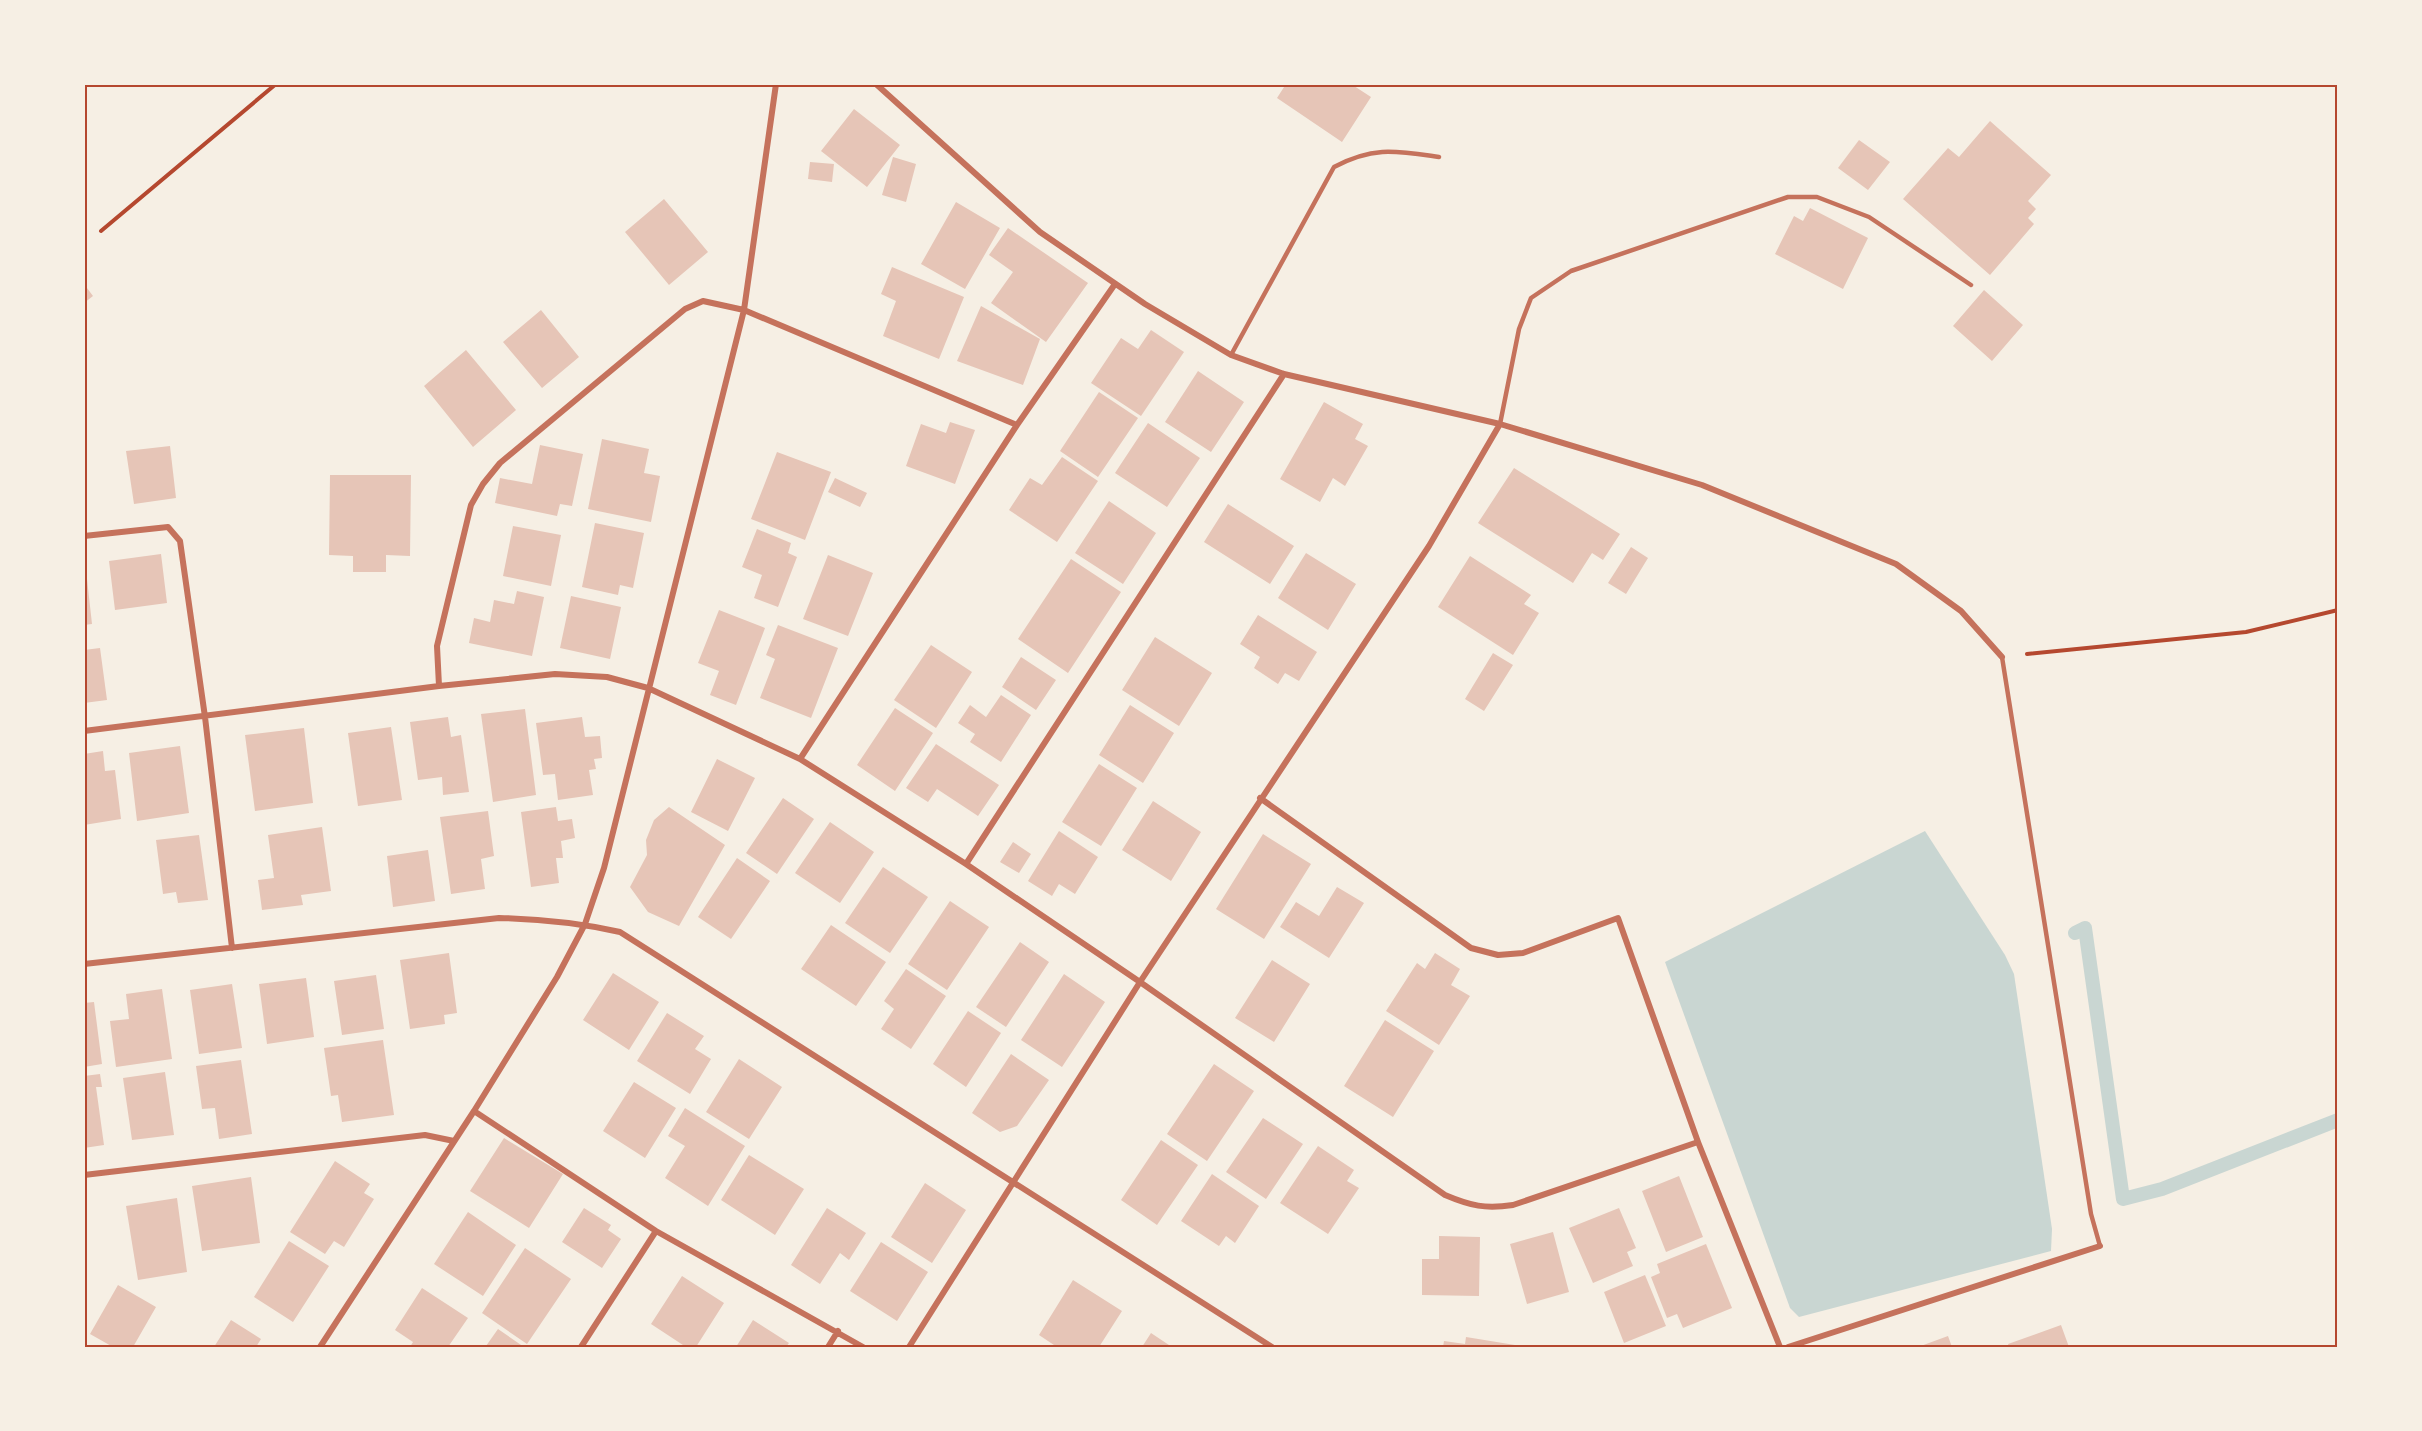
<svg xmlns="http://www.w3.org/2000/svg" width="2422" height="1431" font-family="'Alegreya Sans',sans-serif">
  <rect width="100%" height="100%" fill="#f6efe4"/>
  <!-- water -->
  <path fill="#c9d6d2" d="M1925 831 2005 955 2014 974 2052 1229 2051 1251 1799 1317 1790 1308 1665 962Z"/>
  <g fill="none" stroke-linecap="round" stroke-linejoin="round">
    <!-- stream -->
    <path stroke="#c9d6d2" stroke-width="14" d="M2075 933 2085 928 2123 1199 2162 1189 2338 1120"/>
  </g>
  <!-- building -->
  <path fill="#e6c5b7" d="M1286 84H1351L1371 97 1342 142 1277 98Z
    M854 109 900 145 867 187 821 151Z
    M1990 121 2051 175 2028 201 2036 209 2028 218 2034 224 1990 275 1903 199 1948 148 1959 157Z
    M1859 140 1890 162 1868 190 1838 168Z
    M893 157 916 164 906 202 882 195Z
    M810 162 834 164 832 182 808 179Z
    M664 199 708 252 669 285 625 232Z
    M956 202 1000 228 965 289 921 264Z
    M1810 208 1868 238 1843 289 1775 254 1794 216 1803 221Z
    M1008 228 1088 283 1046 342 991 303 1013 272 989 255Z
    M892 267 964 297 939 359 883 336 896 301 881 294Z
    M84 284 93 296 84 303Z
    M1984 290 2023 325 1992 361 1953 326Z
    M981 306 1040 339 1023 385 957 361Z
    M541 310 579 357 542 388 503 342Z
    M1151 330 1184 352 1141 416 1091 383 1121 338 1138 349Z
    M466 350 516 410 473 447 424 386Z
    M1198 371 1244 402 1211 452 1165 422Z
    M1099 392 1138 418 1098 477 1060 451Z
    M1324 402 1363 424 1355 439 1368 446 1345 486 1333 478 1320 502 1280 479Z
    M950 422 975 430 955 484 906 466 921 424 946 433Z
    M1148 423 1200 458 1167 507 1115 473Z
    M602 439 649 449 644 473 660 476 651 522 588 509Z
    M540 445 583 454 572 506 560 504 557 516 495 503 500 478 532 484Z
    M170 446 176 498 134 504 126 451Z
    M777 452 831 472 805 540 751 519Z
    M1062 457 1098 481 1057 542 1009 510 1030 478 1042 485Z
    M1514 468 1620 534 1603 560 1592 553 1573 583 1478 523Z
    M330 475H411L410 556 386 555V572H353V556L329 555Z
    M835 478 867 493 860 507 828 492Z
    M1109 501 1156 533 1123 584 1075 553Z
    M1228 504 1294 546 1270 584 1204 542Z
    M595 523 644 533 633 588 620 585 618 595 582 587Z
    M513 526 561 535 551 586 503 576Z
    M757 529 791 543 788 553 797 557 778 607 754 598 762 575 742 567Z
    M1631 547 1648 558 1626 594 1608 583Z
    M1306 553 1356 584 1328 630 1278 598Z
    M161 554 167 603 115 610 109 561Z
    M828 555 873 573 848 636 803 619Z
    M1470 556 1531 595 1524 604 1539 613 1513 655 1438 607Z
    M1071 559 1121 592 1068 673 1018 639Z
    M84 579H87L92 624 84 625Z
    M517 591 544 597 532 656 469 643 474 618 490 622 494 600 514 604Z
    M571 596 621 607 610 659 560 648Z
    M719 610 765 628 736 705 710 695 719 671 698 663Z
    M1258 615 1317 652 1299 681 1285 673 1278 684 1254 668 1260 657 1240 644Z
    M778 625 838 648 811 718 760 698 775 659 766 655Z
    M1155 637 1212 673 1179 726 1122 690Z
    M931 645 972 672 936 728 894 700Z
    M100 648 107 700 84 703V650Z
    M1493 653 1513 665 1484 711 1465 699Z
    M1021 657 1056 680 1036 710 1002 687Z
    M1001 695 1031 715 1001 762 970 742 975 734 958 723 970 705 986 717Z
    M1130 705 1174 733 1143 783 1099 755Z
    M895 708 933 733 895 791 857 765Z
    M525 709 536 795 493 802 481 714Z
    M448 717 451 737 461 735 469 792 443 795 442 777 418 780 410 722Z
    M582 717 585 737 600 736 602 758 594 759 596 769 589 770 593 795 558 800 555 774 543 775 536 723Z
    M391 727 402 800 358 806 348 733Z
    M304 728 313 803 255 811 245 735Z
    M936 744 999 785 978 816 937 789 928 802 906 788Z
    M180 746 189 813 137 821 129 753Z
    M103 751 105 771 115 770 121 819 84 825V754Z
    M717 759 755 778 728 831 691 812Z
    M1099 764 1137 788 1101 846 1062 822Z
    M783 798 814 819 777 874 746 853Z
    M1153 801 1201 832 1171 881 1122 850Z
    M556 807 558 821 572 819 575 838 561 841 563 858H556L559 883 531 887 521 812Z
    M669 807 725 845 679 926 648 912 630 887 647 855 646 840 654 820Z
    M488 811 494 856 481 859 485 889 451 894 440 817Z
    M830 822 874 852 840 903 795 873Z
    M322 827 331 891 301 895 303 905 262 910 258 880 274 878 268 835Z
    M1059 831 1098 857 1075 894 1059 884 1052 896 1028 881Z
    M1263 834 1311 864 1264 939 1216 909Z
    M199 835 208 900 178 903 176 892 163 894 156 840Z
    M1013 842 1031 854 1019 873 1000 862Z
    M428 850 435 901 393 907 387 856Z
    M737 858 770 881 731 939 698 917Z
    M883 867 928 897 890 953 845 923Z
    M1337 887 1364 903 1329 958 1280 927 1296 902 1319 916Z
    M950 901 989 927 947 990 908 964Z
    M831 925 886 962 856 1006 801 969Z
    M1020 942 1049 962 1006 1027 976 1007Z
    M449 953 457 1013 444 1015 445 1024 410 1029 400 960Z
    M1435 953 1460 969 1451 985 1470 996 1439 1045 1386 1011 1417 963 1425 969Z
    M1272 960 1310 984 1274 1042 1235 1018Z
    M906 969 946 996 911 1049 881 1029 894 1009 884 1001Z
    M613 973 659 1002 629 1050 583 1020Z
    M1064 974 1105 1002 1062 1067 1021 1040Z
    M376 975 384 1029 342 1035 334 981Z
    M306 978 314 1037 267 1044 259 984Z
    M232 984 242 1048 199 1054 190 990Z
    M162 989 172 1059 116 1067 110 1021 129 1019 126 994Z
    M94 1002 102 1064 84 1067V1003Z
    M968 1011 1001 1033 966 1087 933 1064Z
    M667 1013 704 1036 695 1049 711 1059 690 1094 637 1061Z
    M1385 1020 1434 1051 1393 1117 1344 1086Z
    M383 1040 394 1115 342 1122 338 1095 331 1096 324 1048Z
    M1011 1054 1049 1080 1017 1126 1000 1132 972 1113Z
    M739 1059 782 1087 749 1139 706 1112Z
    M241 1060 252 1134 219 1139 215 1108 202 1109 196 1066Z
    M1214 1064 1254 1091 1207 1161 1167 1134Z
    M165 1072 174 1135 132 1140 123 1078Z
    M100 1074 102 1087H96L104 1145 84 1148V1076Z
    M634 1082 676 1108 645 1158 603 1131Z
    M685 1108 745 1146 708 1206 665 1178 685 1146 668 1136Z
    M1263 1118 1303 1144 1266 1199 1226 1172Z
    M504 1138 563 1174 529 1228 470 1191Z
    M1161 1140 1198 1165 1157 1225 1121 1200Z
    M1318 1146 1354 1170 1347 1181 1359 1188 1328 1234 1280 1203Z
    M749 1155 804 1189 775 1235 721 1200Z
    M335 1161 370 1184 364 1193 374 1199 344 1247 334 1241 325 1254 290 1232Z
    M1212 1174 1259 1206 1235 1243 1226 1236 1219 1246 1181 1221Z
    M1679 1176 1703 1237 1666 1252 1642 1191Z
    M251 1177 260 1243 202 1251 192 1186Z
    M925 1183 966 1210 932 1263 891 1237Z
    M177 1198 187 1272 138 1280 126 1206Z
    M584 1208 611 1225 608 1230 621 1239 602 1268 562 1242Z
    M827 1208 866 1233 849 1260 840 1253 820 1284 791 1265Z
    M1619 1208 1636 1248 1627 1252 1633 1266 1593 1283 1569 1228Z
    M468 1212 516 1245 483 1296 434 1264Z
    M1553 1232 1569 1292 1527 1304 1510 1244Z
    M1439 1236 1480 1237 1479 1296 1422 1295V1259H1439Z
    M289 1241 329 1266 293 1322 254 1297Z
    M881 1242 928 1272 897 1321 850 1291Z
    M1706 1244 1732 1308 1683 1328 1677 1314 1667 1318 1651 1277 1660 1273 1657 1264Z
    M525 1248 571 1279 527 1344 482 1313Z
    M1645 1275 1666 1326 1624 1343 1604 1292Z
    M682 1276 724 1303 696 1347H686L651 1324Z
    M1073 1280 1122 1311 1099 1347H1057L1039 1335Z
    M118 1285 156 1307 133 1347H113L90 1334Z
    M422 1288 468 1318 448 1347H410L413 1342 395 1330Z
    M231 1320 261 1339 256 1347H214Z
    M753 1320 789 1343 786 1347H736Z
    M2061 1325 2069 1347H2009L2008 1344Z
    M498 1329 524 1347 486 1346Z
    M1151 1333 1172 1347H1142Z
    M1948 1336 1952 1347H1918Z
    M1466 1337 1515 1345V1347H1443L1444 1341 1465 1344Z"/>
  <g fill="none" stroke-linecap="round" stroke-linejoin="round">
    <!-- path -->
    <path stroke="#b5482f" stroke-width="4" d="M101 231 276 84
      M2027 654 2246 632 2338 610"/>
    <!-- service -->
    <path stroke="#c5725c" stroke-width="4.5" d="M1231 355 1334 167C1374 146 1396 151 1439 157
      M1500 424 1519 329 1531 298 1571 271 1788 197H1817L1869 217 1971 285
      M2002 657 2091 1214 2100 1246"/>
    <!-- minor -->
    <path stroke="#c5725c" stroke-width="6" d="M876 84 1040 232 1145 304 1231 355 1284 374 1500 424 1702 485 1896 564 1961 611 2002 657
      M84 536 168 527 180 541 205 717 232 948
      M439 686 437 646 471 505 483 484 500 463 685 309 703 301 744 310 1017 425
      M84 731 439 686 555 674 607 677 648 688 800 759 966 864 1140 982 1445 1195C1471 1206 1485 1209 1513 1205L1698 1142
      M800 759 1017 425 1115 284
      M1260 798 1471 948 1498 955 1523 953 1618 918 1698 1142 1780 1347
      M966 864 1284 374
      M84 964 499 918C541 919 580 923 620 932L1272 1347
      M474 1111 656 1231 863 1347
      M84 1175 425 1135 454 1141
      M320 1347 474 1111 557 977 585 924 604 868 744 310 776 84
      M581 1347 656 1231
      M828 1347 838 1331
      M909 1347 1140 982 1429 546 1500 424
      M1788 1347 2100 1246"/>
  </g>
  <!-- border -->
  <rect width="2422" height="1431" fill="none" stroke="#f6efe4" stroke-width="171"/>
  <rect x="86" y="86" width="2250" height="1260" fill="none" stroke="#b5482f" stroke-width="2"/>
</svg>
